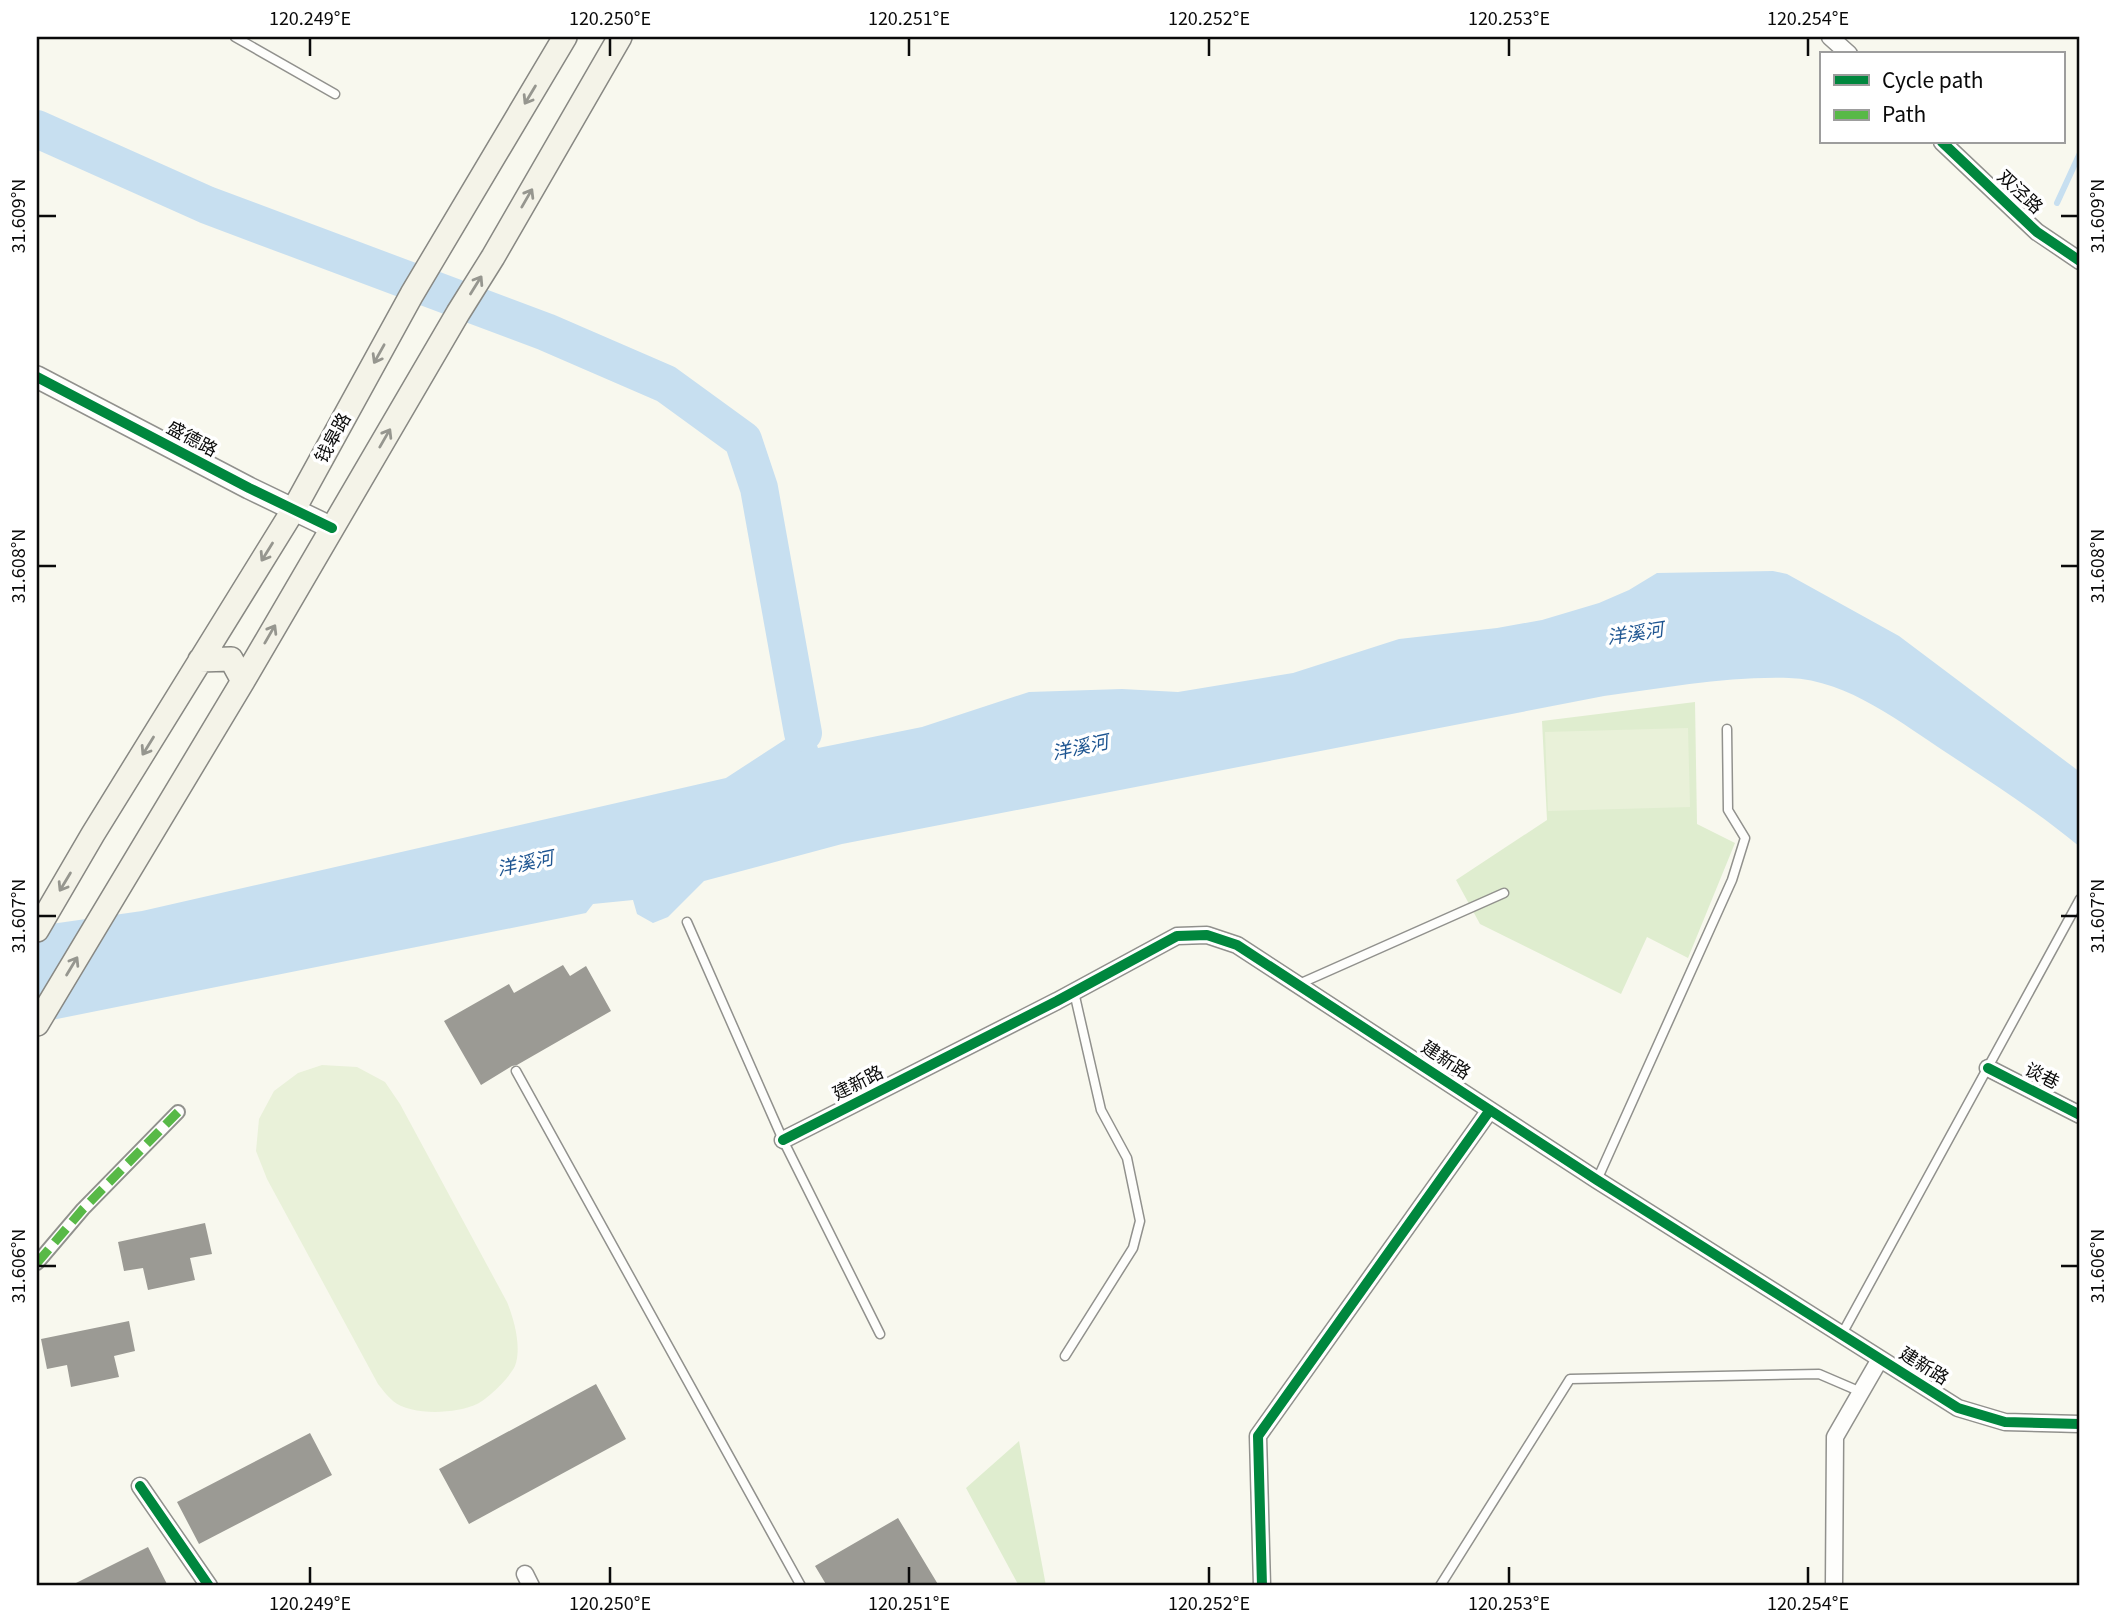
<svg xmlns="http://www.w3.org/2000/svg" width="2117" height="1623" font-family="Georgia,'Noto Sans SC',serif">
  <rect width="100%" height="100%" fill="#f8f8ee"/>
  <!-- green -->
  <path fill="#dfedcf" d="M1695 702 1697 824 1735 843 1688 958 1647 937 1621 994 1480 924 1456 880 1547 820 1542 721Z
    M1019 1441 1046 1586H1019L966 1488Z"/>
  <!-- pitch -->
  <path fill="#e9f1d9" d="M1688 728 1690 807 1548 811 1545 732Z
    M322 1065 357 1067 385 1082 400 1104 507 1302C514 1319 522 1347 515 1366 510 1377 488 1399 477 1404 456 1414 411 1416 393 1401 387 1396 383 1390 378 1384L267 1179 256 1151 259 1119 274 1091 298 1073Z"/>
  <!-- water -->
  <path fill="#c7dff0" d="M1773 571 1787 574 1899 636 2080 772V847C2039 813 1994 784 1950 755 1902 724 1849 680 1789 678 1728 676 1665 688 1604 696L842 844 704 881 668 917 653 923 637 914 633 900 593 904 586 913 37 1023V926L142 911 726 778 789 737 803 733 813 735 818 748 922 727 1029 692 1122 689 1178 692 1293 673 1399 639 1497 628 1542 620 1599 603 1629 590 1657 573Z"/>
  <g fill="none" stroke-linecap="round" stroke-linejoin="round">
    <!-- stream -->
    <path stroke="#c7dff0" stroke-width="6" d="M2057 203 2080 153"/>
    <!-- river -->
    <path stroke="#c7dff0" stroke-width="38" d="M37 129 207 205 546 332 666 384 743 440 759 488 803 733"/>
  </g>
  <!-- building -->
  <path fill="#9b9a94" d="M563 965 570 976 586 966 611 1011 517 1065 512 1066 481 1085 444 1021 509 984 514 993Z
    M205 1223 212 1254 190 1258 195 1280 148 1290 143 1268 124 1271 118 1242Z
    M129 1321 135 1351 114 1356 119 1377 71 1387 67 1365 47 1369 41 1339Z
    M596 1384 626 1439 469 1524 439 1469Z
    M310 1433 332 1475 199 1544 177 1502Z
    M898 1518 939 1586H827L815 1566Z
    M148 1547 168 1586H70Z"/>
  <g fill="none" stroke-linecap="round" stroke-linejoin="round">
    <!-- service casing -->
    <g stroke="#91918d" stroke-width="11">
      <path id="service" d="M235 37 335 94
        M687 922 783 1140 880 1334
        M1299 984 1504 893
        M516 1071 801 1586
        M1597 1180 1732 880 1745 838 1728 810 1727 729
        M1842 1334 2080 899
        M1065 1356 1133 1248 1140 1221 1127 1158 1101 1110 1074 992
        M1440 1586 1570 1379 1819 1374 1861 1392"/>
    </g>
    <!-- pedestrian casing -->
    <g stroke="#91918d" stroke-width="16">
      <path id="pedestrian" d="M37 1263 83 1209 178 1112"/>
    </g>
    <!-- minor casing -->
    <g stroke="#91918d" stroke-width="19">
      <path id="minor" d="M1830 37 1849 54
        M1942 142 2037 232 2080 261
        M1988 1068 2080 1115
        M783 1140 1057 1001 1177 936 1207 935 1237 945 1597 1180 1958 1408 2005 1422 2080 1424
        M140 1486 209 1586
        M525 1574 531 1586
        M1262 1586 1258 1436 1490 1110
        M1834 1586 1835 1437 1880 1359"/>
    </g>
    <!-- tertiary casing -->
    <g stroke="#91918d" stroke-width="24">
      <path id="tertiary" d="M37 377 249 488 332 528"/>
    </g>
    <!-- secondary casing -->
    <g stroke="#888883" stroke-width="26">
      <path id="secondary" d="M200 660 231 659 243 681
        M37 930 93 834 294 509 412 294 565 37
        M37 1024 243 681 458 313 493 257 620 37"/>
    </g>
    <!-- service -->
    <use href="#service" stroke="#fefefc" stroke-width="8"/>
    <!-- pedestrian -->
    <use href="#pedestrian" stroke="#fefefc" stroke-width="12"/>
    <!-- minor -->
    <use href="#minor" stroke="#fefefc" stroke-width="16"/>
    <!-- tertiary -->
    <use href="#tertiary" stroke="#fefefc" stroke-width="21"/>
    <!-- secondary -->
    <use href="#secondary" stroke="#f4f3e8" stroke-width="23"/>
    <!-- quiet -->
    <path stroke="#58b947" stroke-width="9" stroke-dasharray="18 9" stroke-linecap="butt" d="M37 1263 83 1209 178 1112"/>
    <!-- cycleway casing -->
    <g stroke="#fff" stroke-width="15">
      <path id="cycleway" d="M1942 142 2037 232 2080 261
        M37 377 249 488 332 528
        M1988 1068 2080 1115
        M783 1140 1057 1001 1177 936 1207 935 1237 945 1597 1180 1958 1408 2005 1422 2080 1424
        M140 1486 209 1586
        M1262 1586 1258 1436 1490 1110"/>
    </g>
    <!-- cycleway -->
    <use href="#cycleway" stroke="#00873e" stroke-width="10"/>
  </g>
  <!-- one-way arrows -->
  <defs><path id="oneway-shaft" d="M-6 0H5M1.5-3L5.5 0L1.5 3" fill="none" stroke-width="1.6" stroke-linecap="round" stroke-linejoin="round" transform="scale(1.75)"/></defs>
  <g stroke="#96968f">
    <use href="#oneway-shaft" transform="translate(530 95) rotate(121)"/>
    <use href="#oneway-shaft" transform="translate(527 198) rotate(-60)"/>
    <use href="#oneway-shaft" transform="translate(476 285) rotate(-58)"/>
    <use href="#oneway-shaft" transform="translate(379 354) rotate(119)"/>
    <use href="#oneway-shaft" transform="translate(385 438) rotate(-60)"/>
    <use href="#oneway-shaft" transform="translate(267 552) rotate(122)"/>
    <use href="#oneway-shaft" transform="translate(270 634) rotate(-60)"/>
    <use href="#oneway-shaft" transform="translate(148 746) rotate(122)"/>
    <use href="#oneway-shaft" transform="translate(65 882) rotate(121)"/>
    <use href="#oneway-shaft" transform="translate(72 966) rotate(-59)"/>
  </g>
  <!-- ticks -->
  <path fill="none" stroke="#0a0a0a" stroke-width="2.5" d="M310 38V56M610 38V56M909 38V56M1209 38V56M1509 38V56M1808 38V56M38 216H56M2061 216H2078M38 566H56M2061 566H2078M38 916H56M2061 916H2078M38 1266H56M2061 1266H2078M310 1567V1584M610 1567V1584M909 1567V1584M1209 1567V1584M1509 1567V1584M1808 1567V1584"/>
  <g text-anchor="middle" stroke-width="7" stroke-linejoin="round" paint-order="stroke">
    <!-- street labels -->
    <g font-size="18" fill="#0a0a0a" stroke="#fff">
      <text transform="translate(2020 192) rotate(43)" y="6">双泾路</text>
      <text transform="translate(333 438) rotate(-61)" y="6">钱皋路</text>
      <text transform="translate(192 439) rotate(28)" y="6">盛德路</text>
      <text transform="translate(1446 1060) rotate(33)" y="6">建新路</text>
      <text transform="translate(2042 1076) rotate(27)" y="6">谈巷</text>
      <text transform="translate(858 1083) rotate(-27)" y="6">建新路</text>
      <text transform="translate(1924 1366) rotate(32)" y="6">建新路</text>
    </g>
    <!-- water labels -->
    <g font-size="19" font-style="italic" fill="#1e5591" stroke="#fff">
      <text transform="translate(1635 633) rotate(-9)" y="7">洋溪河</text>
      <text transform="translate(1080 747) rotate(-12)" y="7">洋溪河</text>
      <text transform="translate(525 863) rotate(-12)" y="7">洋溪河</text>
    </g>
  </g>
  <!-- border -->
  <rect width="2117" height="1623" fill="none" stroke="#ffffff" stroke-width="77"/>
  <!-- legend -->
  <rect x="1820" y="52" width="245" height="91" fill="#ffffff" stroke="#9d9d9d" stroke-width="2"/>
  <rect x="1834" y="75" width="35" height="10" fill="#00873e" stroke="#9d9d9d" stroke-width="2"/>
  <text x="1882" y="88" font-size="21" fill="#0a0a0a">Cycle path</text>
  <rect x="1834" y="110" width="35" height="10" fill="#58b947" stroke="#9d9d9d" stroke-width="2"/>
  <text x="1882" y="122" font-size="21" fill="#0a0a0a">Path</text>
  <rect x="38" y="38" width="2040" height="1546" fill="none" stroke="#0a0a0a" stroke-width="2.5"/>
  <g font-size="18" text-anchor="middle" fill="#0a0a0a">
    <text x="310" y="25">120.249°E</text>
    <text x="610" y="25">120.250°E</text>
    <text x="909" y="25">120.251°E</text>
    <text x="1209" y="25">120.252°E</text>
    <text x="1509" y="25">120.253°E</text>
    <text x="1808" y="25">120.254°E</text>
    <text transform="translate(19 216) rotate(-90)" y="6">31.609°N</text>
    <text transform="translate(2098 216) rotate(-90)" y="6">31.609°N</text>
    <text transform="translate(19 566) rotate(-90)" y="6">31.608°N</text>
    <text transform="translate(2098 566) rotate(-90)" y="6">31.608°N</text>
    <text transform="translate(19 916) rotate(-90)" y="6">31.607°N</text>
    <text transform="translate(2098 916) rotate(-90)" y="6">31.607°N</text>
    <text transform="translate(19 1266) rotate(-90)" y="6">31.606°N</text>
    <text transform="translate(2098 1266) rotate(-90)" y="6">31.606°N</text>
    <text x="310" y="1610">120.249°E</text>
    <text x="610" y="1610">120.250°E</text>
    <text x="909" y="1610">120.251°E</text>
    <text x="1209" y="1610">120.252°E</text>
    <text x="1509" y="1610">120.253°E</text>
    <text x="1808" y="1610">120.254°E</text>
  </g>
</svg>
